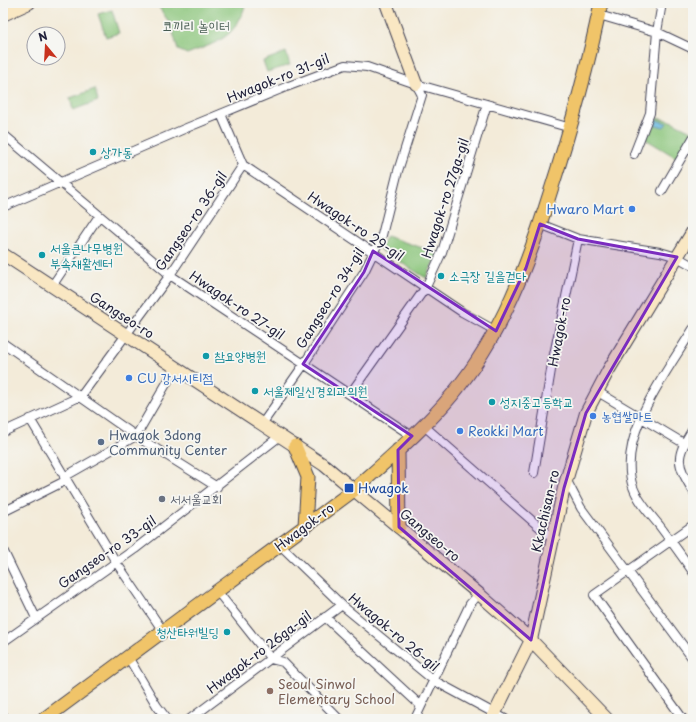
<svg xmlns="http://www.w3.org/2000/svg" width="696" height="722" font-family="'Playpen Sans','Poor Story',sans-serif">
  <rect width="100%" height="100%" fill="#f6f6f2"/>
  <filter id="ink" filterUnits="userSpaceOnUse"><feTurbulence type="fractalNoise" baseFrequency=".025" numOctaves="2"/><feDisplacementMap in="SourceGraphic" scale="8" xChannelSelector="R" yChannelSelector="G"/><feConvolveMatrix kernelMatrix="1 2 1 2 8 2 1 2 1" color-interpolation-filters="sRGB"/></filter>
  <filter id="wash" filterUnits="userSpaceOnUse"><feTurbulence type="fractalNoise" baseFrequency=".012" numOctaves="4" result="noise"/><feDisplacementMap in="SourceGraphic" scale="16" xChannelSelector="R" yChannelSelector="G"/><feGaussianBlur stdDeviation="0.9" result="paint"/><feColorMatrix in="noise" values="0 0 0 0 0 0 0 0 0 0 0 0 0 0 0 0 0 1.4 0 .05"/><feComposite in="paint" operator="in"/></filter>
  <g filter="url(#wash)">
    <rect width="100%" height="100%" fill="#f3ebd9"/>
    <!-- green -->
    <path fill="#8ac57a" stroke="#56745a" d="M156 3H246C236 38 218 42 187 54L178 50 171 25Z
      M112 10 119 33 106 37 98 14Z
      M286 52 290 65 267 72 263 61Z
      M95 89 98 101 73 110 70 98Z
      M649 117 669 120 693 132 677 158 642 137Z
      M386 236 438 253 426 278 379 249Z"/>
    <!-- water -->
    <path fill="#63b9e0" stroke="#426e8e" d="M655 120 667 123 664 127 652 124V121Z"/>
  </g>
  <g filter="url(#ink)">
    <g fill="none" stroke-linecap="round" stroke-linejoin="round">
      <!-- street casing -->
      <g stroke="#414053" stroke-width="10">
        <path id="street" d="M599 15 657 32 693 49
          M3 134 170 275 412 436
          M634 154 650 113 657 32 662 3
          M243 165 462 312 496 331
          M662 191 693 138
          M3 207 184 129 286 87 345 65 367 67 416 84 571 128
          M540 224 578 239 660 252 677 257 693 266
          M52 286 99 216
          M693 329C667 372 616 436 633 487 638 501 650 514 659 525 671 541 682 556 693 572
          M3 343 136 436 217 487
          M598 392 685 444
          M350 394 426 287 442 252 487 104
          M30 419 116 562 163 631
          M262 424 300 370 364 272 382 235 398 171 422 95 416 84
          M423 425 553 539
          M693 429C675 457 676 463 693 491
          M3 432 81 396 170 275 243 165 221 114
          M534 473 552 364 578 239
          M64 477 136 436 176 367
          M566 479 581 508 693 659
          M3 512 67 480
          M280 545 344 607 433 680 505 719
          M3 550 36 618
          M217 591 271 659 283 662 339 719
          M325 617 421 706
          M3 642 135 549 280 436
          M128 657 157 706 167 719
          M3 715 5 719
          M190 719 342 605
          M415 719 470 604 479 594
          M683 719 594 595 693 525"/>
      </g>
      <!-- secondary casing -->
      <g stroke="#414053" stroke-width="14">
        <path id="secondary" d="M386 3 416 84
          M3 15 29 3
          M3 254 324 465 479 594 530 639 607 719
          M492 719 531 640 564 488 586 413 608 371 693 231"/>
      </g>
      <!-- primary casing -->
      <g stroke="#414053" stroke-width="15">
        <path id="primary" d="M295 446 308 477 305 526
          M398 450 399 527
          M44 719 354 490C387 460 423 430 452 395 502 335 528 264 551 190 571 128 588 66 601 3"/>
      </g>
      <!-- street -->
      <use href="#street" stroke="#fff" stroke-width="8"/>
      <!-- secondary -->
      <use href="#secondary" stroke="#f9e7c3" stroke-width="12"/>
      <!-- primary -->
      <use href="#primary" stroke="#f0c469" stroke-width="13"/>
    </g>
  </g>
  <!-- marked area -->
  <path fill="#7b2cbf" fill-opacity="0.2" stroke="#7b2cbf" stroke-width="3" stroke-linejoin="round" d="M540 224 578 239 677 257 586 413 564 488 531 640 399 527 398 450 412 436 303 364 364 272 373 251 496 331 526 268Z"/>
  <!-- markers -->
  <g fill="#0f9aa8" stroke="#f6f6f2" stroke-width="1.5">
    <circle cx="93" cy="152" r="4"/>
    <circle cx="42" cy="255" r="4"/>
    <circle cx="441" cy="276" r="4"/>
    <circle cx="206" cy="356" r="4"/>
    <circle cx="255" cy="391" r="4"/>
    <circle cx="492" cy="402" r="4"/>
    <circle cx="227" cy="632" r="4"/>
  </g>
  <g fill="#3f7fe0" stroke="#f6f6f2" stroke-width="1.5">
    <circle cx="632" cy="209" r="4"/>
    <circle cx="129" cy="378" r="4"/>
    <circle cx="593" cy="416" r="4"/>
    <circle cx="460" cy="431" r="4"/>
  </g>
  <circle fill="#5c6f8a" stroke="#f6f6f2" stroke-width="1.5" cx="101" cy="442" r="4"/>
  <rect fill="#1a4fb4" stroke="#f6f6f2" stroke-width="1.5" x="344" y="483" width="10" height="10" rx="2"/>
  <circle fill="#6b7280" stroke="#f6f6f2" stroke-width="1.5" cx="162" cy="499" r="4"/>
  <circle fill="#8d6e63" stroke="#f6f6f2" stroke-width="1.5" cx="270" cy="691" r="4"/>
  <g text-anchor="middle" stroke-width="3.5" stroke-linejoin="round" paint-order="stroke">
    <!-- park labels -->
    <g font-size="13" fill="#465b51" stroke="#f6f6f2">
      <text x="196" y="31">코끼리 놀이터</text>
    </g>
    <!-- street labels -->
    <g font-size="13" fill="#22223b" stroke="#f6f6f2">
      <text transform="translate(278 78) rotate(-22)" y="5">Hwagok-ro 31-gil</text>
      <text transform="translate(445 198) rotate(-72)" y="5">Hwagok-ro 27ga-gil</text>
      <text transform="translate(191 221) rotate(-56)" y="5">Gangseo-ro 36-gil</text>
      <text transform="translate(356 226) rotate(34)" y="5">Hwagok-ro 29-gil</text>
      <text transform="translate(330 298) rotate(-58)" y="5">Gangseo-ro 34-gil</text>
      <text transform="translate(237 305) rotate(34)" y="5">Hwagok-ro 27-gil</text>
      <text transform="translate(122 315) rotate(33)" y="5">Gangseo-ro</text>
      <text transform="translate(559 332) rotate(-79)" y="5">Hwagok-ro</text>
      <text transform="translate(545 511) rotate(-77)" y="5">Kkachisan-ro</text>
      <text transform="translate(304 527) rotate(-37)" y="5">Hwagok-ro</text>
      <text transform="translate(430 535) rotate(40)" y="5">Gangseo-ro</text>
      <text transform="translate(107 552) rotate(-35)" y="5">Gangseo-ro 33-gil</text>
      <text transform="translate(394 632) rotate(40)" y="5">Hwagok-ro 26-gil</text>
      <text transform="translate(259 652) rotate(-37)" y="5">Hwagok-ro 26ga-gil</text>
    </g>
    <!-- culture labels -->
    <g font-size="13" fill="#0d838f" stroke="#f6f6f2" text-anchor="start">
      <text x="101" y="157">상가동</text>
      <text x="50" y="253">서울큰나무병원<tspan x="50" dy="15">부속재활센터</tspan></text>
      <text x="449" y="281">소극장 길을걷다</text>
      <text x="214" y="361">참요양병원</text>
      <text x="263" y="396">서울제일신경외과의원</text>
      <text x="500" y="407">성지중고등학교</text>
      <text x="219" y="637" text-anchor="end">청산타워빌딩</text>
    </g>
    <!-- shop labels -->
    <g font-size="13" fill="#366cbe" stroke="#f6f6f2" text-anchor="start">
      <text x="624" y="214" text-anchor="end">Hwaro Mart</text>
      <text x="137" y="383">CU 강서시티점</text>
      <text x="601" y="421">농협쌀마트</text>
      <text x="468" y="436">Reokki Mart</text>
    </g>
    <!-- service labels -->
    <g font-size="13" fill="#4e5e75" stroke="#f6f6f2" text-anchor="start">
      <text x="109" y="440">Hwagok 3dong<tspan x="109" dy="15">Community Center</tspan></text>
    </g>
    <!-- transit labels -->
    <g font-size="13" fill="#164399" stroke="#f6f6f2" text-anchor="start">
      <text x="358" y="493">Hwagok</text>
    </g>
    <!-- worship labels -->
    <g font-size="13" fill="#5b616d" stroke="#f6f6f2" text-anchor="start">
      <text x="170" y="504">서서울교회</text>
    </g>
    <!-- education labels -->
    <g font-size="13" fill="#785e54" stroke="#f6f6f2" text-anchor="start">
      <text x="278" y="689">Seoul Sinwol<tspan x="278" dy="15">Elementary School</tspan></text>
    </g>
  </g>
  <!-- margin -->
  <rect width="696" height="722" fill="none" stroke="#f6f6f2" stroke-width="16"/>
  <!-- north arrow -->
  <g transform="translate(46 46) rotate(342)"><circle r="19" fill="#f6f6f2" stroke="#a1a1a9"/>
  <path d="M0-3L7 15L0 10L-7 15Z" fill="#c8321e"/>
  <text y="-6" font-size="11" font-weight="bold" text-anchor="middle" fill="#22223b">N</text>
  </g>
</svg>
